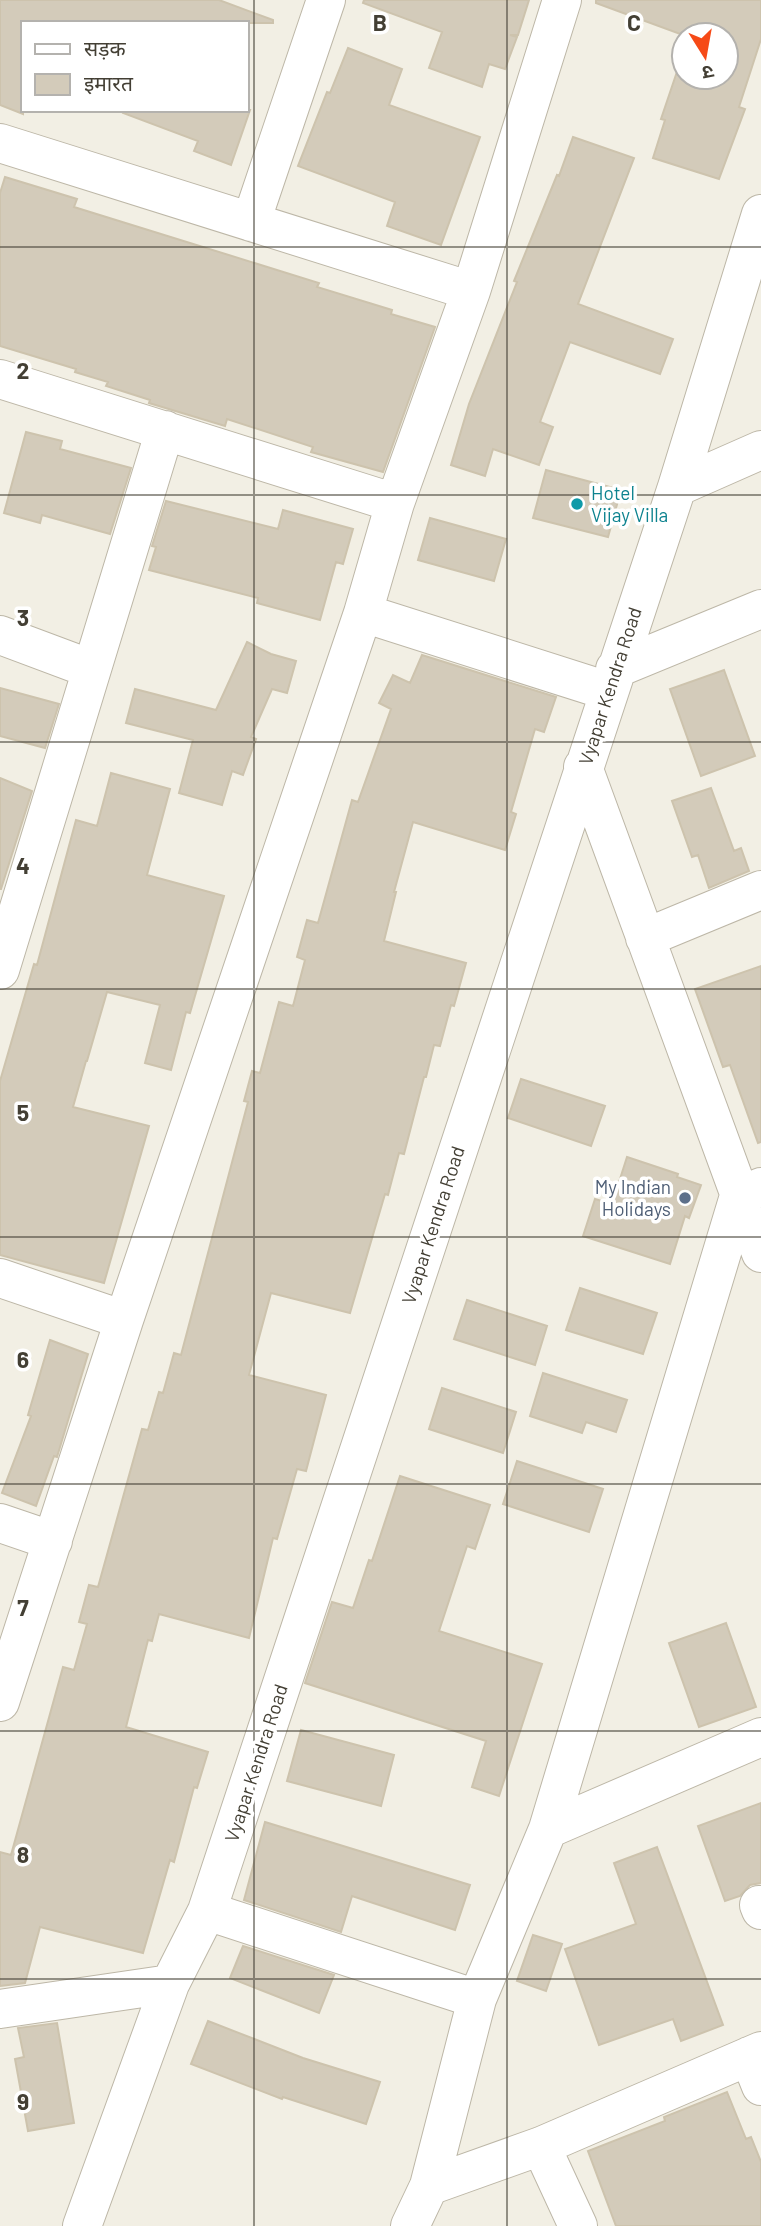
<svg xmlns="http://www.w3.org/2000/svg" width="761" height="2226" font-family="Barlow,'Noto Sans Devanagari',sans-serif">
  <rect width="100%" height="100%" fill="#f2efe4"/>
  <!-- building -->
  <path fill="#d3cbba" stroke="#cdc3ad" stroke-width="2" d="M0 0H219L273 20V23H23V114L0 105Z
    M364 0H529L518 35H510L517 37 505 69 489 64 482 87 429 68 442 32 363 3Z
    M596 0H761V39L739 107 745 109 719 179 653 158 665 120 661 119 684 51V77H726V35H683L596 3Z
    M348 48 402 69 389 105 480 137 441 245 387 226 395 202 298 166 327 92 330 93Z
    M124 110H250L231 165 194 151 198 141 123 113Z
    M573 137 634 158 578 304 673 339 660 374 570 342 540 422 553 427 539 465 493 449 485 476 451 465 469 404 517 282 514 281 557 175 559 176Z
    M5 177 77 199 74 207 319 283 317 287 392 310 391 314 435 327 383 472 311 452 313 447 227 419 225 426 149 403 150 400 106 386 108 382 75 372 76 369 0 346V193Z
    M26 432 62 441 60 449 131 468 110 534 42 515 40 523 4 513Z
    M546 470 621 490 608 537 533 518Z
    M166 501 278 529 283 510 353 529 343 564 336 562 320 620 257 603 258 598 149 570 156 547 152 546Z
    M430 518 506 539 494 581 418 560Z
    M247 642 271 654 296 661 287 693 272 689 251 737 256 739 243 775 232 771 222 805 179 793 193 740 126 723 135 689 216 710Z
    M422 655 556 697 544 732 535 729 511 812 516 814 505 850 413 822 394 892H396L384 941 466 963 454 1006 451 1005 440 1046 434 1045 426 1077H424L404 1154 399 1153 388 1195 385 1194 350 1313 271 1293 249 1375 326 1395 306 1471 297 1469 277 1539 273 1538 249 1638 159 1614 152 1641 148 1640 126 1727 208 1752 197 1788 194 1787 174 1862 170 1860 143 1953 40 1927 25 1983 0 1986V1852L11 1855 63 1667 74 1670 87 1624 79 1622 89 1585 98 1587 142 1429 148 1430 159 1392 163 1393 174 1353 181 1355 248 1102 244 1101 252 1071 260 1073 279 1002 293 1006 305 960 297 957 307 920 318 923 352 800 358 802 391 709 379 703 393 675 410 683Z
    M724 670 755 756 701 776 670 689Z
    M0 688 59 704 45 748 0 736Z
    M111 773 170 789 147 875 224 896 190 1013 186 1012 171 1070 145 1063 160 1005 107 992 87 1061H86L73 1107 149 1126 104 1283 0 1255V1081L34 964 37 965 76 820 97 826Z
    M0 778 32 791 1 889H0Z
    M711 788 734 851 741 848 749 871 709 888 698 855 692 857 672 801Z
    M761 966V1142L758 1143 730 1065 723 1067 695 989Z
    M521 1079 605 1106 591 1146 508 1118Z
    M627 1157 678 1174 677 1177 701 1185 689 1218 685 1216 670 1264 583 1236 595 1199 612 1204Z
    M580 1288 657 1313 643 1354 566 1330Z
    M467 1300 547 1326 535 1365 454 1339Z
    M50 1340 88 1354 57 1457 54 1456 36 1506 2 1493 31 1416 28 1415Z
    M543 1373 627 1400 616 1432 586 1422 582 1433 530 1416Z
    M442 1388 516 1412 503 1453 429 1429Z
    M517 1461 603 1489 589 1532 503 1504Z
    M400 1476 490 1505 475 1549 467 1546 439 1631 542 1664 499 1796 472 1787 486 1741 305 1683 332 1602 353 1608 369 1560 372 1561Z
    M726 1623 756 1707 699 1727 669 1643Z
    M301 1730 394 1755 381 1806 287 1781Z
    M761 1803V1883L750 1885 740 1896 725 1901 698 1826Z
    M265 1822 470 1885 455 1930 352 1896 341 1932 244 1900Z
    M657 1847 723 2025 681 2041 673 2019 599 2045 565 1949 636 1924 614 1863Z
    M533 1935 562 1944 546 1991 517 1981Z
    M243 1946 334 1975 319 2013 230 1978Z
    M208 2021 303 2058 380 2082 366 2124 283 2097 282 2099 191 2064Z
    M57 2023 74 2123 28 2131 15 2059 24 2057 18 2028Z
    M727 2092 746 2139 751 2137 761 2162V2226H616L588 2151 665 2121 664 2117Z"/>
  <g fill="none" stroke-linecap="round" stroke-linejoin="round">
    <!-- minor casing -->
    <g stroke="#bdb7a7" stroke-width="40">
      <path id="minor" d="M0 143 471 291
        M251 222 326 0
        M0 379 395 503
        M677 487 761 450
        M363 613 608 691
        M0 635 91 669
        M615 669 761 609
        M583 767 761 1253
        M645 938 761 890
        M0 970 165 430
        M0 1278 124 1320
        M0 1523 53 1541
        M0 1702 124 1320 363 613 395 503 471 291 562 0
        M548 1829 761 1737
        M759 1905 761 1910
        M207 1911 477 1999
        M0 2009 170 1984
        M749 2056 761 2086
        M541 2146 578 2226
        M429 2186 541 2146 761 2051
        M82 2226 170 1984 207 1911 677 487 761 214
        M410 2226 429 2186 477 1999 548 1829 739 1196 761 1187"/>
    </g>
    <!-- minor -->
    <use href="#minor" stroke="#fff" stroke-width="38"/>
  </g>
  <!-- grid -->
  <path fill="none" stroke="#433f34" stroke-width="2" stroke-opacity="0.55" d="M254 0V2226M507 0V2226M0 247H761M0 495H761M0 742H761M0 989H761M0 1237H761M0 1484H761M0 1731H761M0 1979H761"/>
  <!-- markers -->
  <circle fill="#0f9aa8" stroke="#fff" stroke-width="2.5" cx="577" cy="504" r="7"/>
  <circle fill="#5c6f8a" stroke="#fff" stroke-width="2.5" cx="685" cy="1198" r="7"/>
  <g text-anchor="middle" stroke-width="7" stroke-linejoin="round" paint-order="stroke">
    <!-- culture labels -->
    <g font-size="19" fill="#0d838f" stroke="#fff" text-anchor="start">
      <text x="591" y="500">Hotel<tspan x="591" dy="22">Vijay Villa</tspan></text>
    </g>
    <!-- street labels -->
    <g font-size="19" fill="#433f34" stroke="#fff">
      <text transform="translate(610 686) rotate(-72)" y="7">Vyapar Kendra Road</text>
      <text transform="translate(433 1225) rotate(-72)" y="7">Vyapar Kendra Road</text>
      <text transform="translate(256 1763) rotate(-72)" y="7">Vyapar Kendra Road</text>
    </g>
    <!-- service labels -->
    <g font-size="19" fill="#4e5e75" stroke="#fff" text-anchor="end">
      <text x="671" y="1194">My Indian<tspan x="671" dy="22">Holidays</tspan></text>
    </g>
  </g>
  <g font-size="23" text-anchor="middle" font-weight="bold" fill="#433f34" stroke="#fff" stroke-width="7" stroke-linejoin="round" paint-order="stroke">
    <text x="380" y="31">B</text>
    <text x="634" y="31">C</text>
    <text x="23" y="379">2</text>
    <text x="23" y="626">3</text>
    <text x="23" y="874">4</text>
    <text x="23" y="1121">5</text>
    <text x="23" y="1368">6</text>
    <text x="23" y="1616">7</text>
    <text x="23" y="1863">8</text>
    <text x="23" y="2110">9</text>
  </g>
  <!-- legend -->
  <rect x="21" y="21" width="228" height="91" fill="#ffffff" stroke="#b4b2ae" stroke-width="2"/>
  <rect x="35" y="44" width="35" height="10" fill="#ffffff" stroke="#b4b2ae" stroke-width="2"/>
  <text x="84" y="56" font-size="21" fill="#433f34">सड़क</text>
  <rect x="35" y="74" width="35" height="21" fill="#d3cbba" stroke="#b4b2ae" stroke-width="2"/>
  <text x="84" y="91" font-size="21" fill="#433f34">इमारत</text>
  <!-- north arrow -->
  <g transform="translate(705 56) rotate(169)"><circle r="33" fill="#ffffff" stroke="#b4b2ae" stroke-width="2"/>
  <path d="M0-5L12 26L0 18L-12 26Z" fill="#f64a17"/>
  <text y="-10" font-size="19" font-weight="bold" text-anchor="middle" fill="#433f34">उ</text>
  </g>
</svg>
